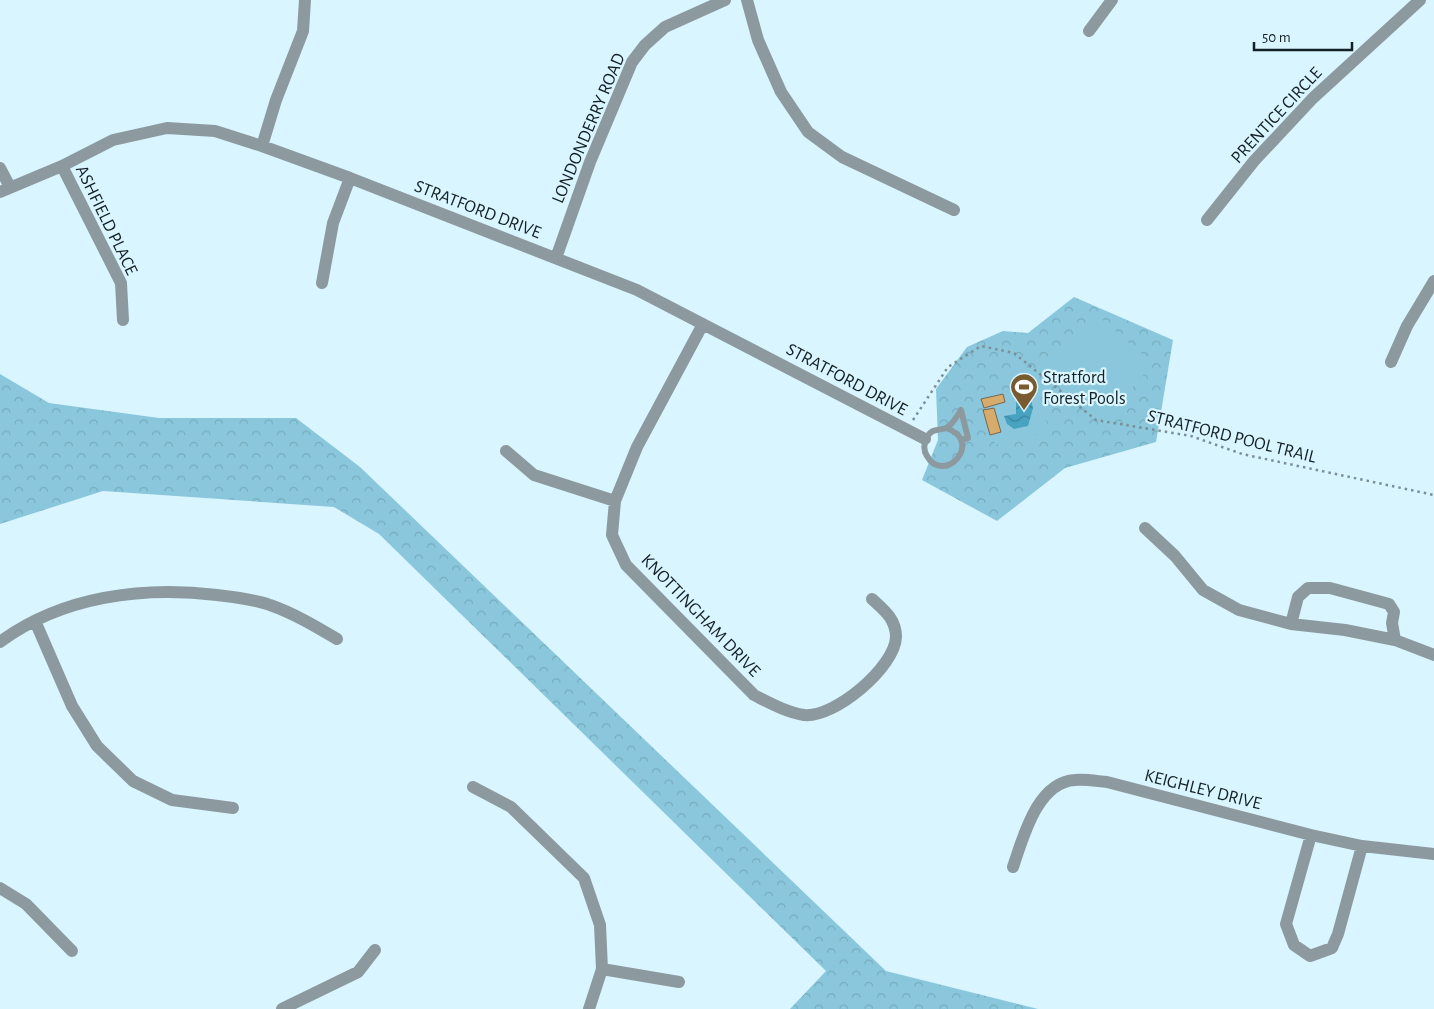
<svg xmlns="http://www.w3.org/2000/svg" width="1434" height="1009" font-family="'Alegreya Sans',sans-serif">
  <defs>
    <pattern id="forest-crowns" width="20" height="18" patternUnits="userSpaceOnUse" patternTransform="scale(1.25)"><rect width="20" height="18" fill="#8ac7dc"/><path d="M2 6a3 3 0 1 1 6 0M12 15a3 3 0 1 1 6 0" fill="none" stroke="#76abbd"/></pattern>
    <pattern id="water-waves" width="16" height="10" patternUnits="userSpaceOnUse" patternTransform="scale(1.25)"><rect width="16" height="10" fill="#48a3c0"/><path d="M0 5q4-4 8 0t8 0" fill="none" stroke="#3b849c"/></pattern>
  </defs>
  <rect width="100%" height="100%" fill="#d9f5ff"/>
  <!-- forest -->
  <path fill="url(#forest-crowns)" d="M1074 297 1173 340 1156 442 1065 468 997 521 922 480 938 440 936 389 967 347 1003 331 1028 333Z
    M0 374 49 403 159 418H296L360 467 886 971 1038 1009H790L826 971 379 534 334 507 103 491 0 524Z"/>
  <!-- pitch -->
  <path fill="#8ac7dc" d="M1096 314 1153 364 1105 419 1048 369Z
    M1036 382 1049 431 995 445 982 397Z"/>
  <!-- water -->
  <path fill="url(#water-waves)" d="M1030 395 1033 408 1028 426 1014 429 1007 424 1004 416 1016 414V398Z"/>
  <!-- building -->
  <path fill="#d6ab6c" stroke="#776750" d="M1003 394 1005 402 984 408 981 399Z
    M994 408 1001 432 990 435 983 410Z"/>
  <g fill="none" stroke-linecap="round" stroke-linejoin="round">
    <!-- path -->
    <path stroke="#7a8f96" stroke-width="2.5" stroke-dasharray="2.5 4" stroke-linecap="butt" d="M913 420 948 367 981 346 1014 353 1096 420 1191 436 1242 454 1434 495"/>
    <!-- service -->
    <path stroke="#8c9a9f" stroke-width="6" d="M946 428C985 441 944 486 927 456 923 450 924 443 927 437 932 428 938 431 946 428 951 426 958 415 961 410L968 438 961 440"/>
    <!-- minor -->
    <path stroke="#8c9a9f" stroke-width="12" d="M747 0 758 40 781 92 808 132 842 157 954 210
      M1089 31 1112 0
      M262 146 276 100 303 31 305 0
      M62 166 121 283 123 320
      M0 168 10 187
      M0 192 62 166 113 140 167 128 215 131 262 146 350 178 637 290 925 439
      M1207 220 1254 161 1313 98 1420 0
      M556 258 590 162 632 62 645 45 665 27 725 0
      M322 283 333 223 350 178
      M703 324 637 447 615 501 612 535 626 565 754 695C770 703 786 712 804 715 835 718 895 667 896 637 896 619 884 610 872 599
      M1391 362 1407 326 1434 281
      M506 451 534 475 615 501
      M1145 528 1175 556 1203 590 1239 610 1291 624 1345 630 1395 640 1434 655
      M35 621 72 706 97 746 133 781 172 800 233 808
      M1291 624 1298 597 1308 588H1330L1389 604 1394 612 1392 623 1395 640
      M0 642C62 596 143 586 217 595 234 597 254 599 270 605 293 613 315 626 337 639
      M473 787 511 807 584 878 600 925 602 969 589 1009
      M1311 835 1286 924 1294 945 1310 956 1332 948 1338 934 1362 846
      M1013 867C1023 838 1037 782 1075 780 1085 779 1096 781 1107 782L1311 835 1362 846 1434 854
      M0 888 26 904 72 951
      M602 969 679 982
      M282 1009 358 972 375 950"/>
  </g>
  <!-- icons -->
  <defs>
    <g id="stadium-pin" transform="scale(1.4375)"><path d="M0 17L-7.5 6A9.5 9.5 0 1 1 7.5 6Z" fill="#795b2f" stroke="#d9f5ff"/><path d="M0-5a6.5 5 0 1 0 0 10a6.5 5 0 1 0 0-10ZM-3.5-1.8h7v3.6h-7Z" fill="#fff"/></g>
  </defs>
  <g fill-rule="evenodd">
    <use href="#stadium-pin" x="1024" y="387"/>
  </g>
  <g text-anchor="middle" stroke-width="4.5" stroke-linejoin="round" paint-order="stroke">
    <!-- street labels -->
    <g font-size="18" fill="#132024" stroke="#d9f5ff">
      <text transform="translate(1276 115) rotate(-47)" y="6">PRENTICE CIRCLE</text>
      <text transform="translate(588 128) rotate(-67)" y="6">LONDONDERRY ROAD</text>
      <text transform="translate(478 209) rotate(21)" y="6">STRATFORD DRIVE</text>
      <text transform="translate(107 220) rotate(64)" y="6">ASHFIELD PLACE</text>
      <text transform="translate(847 379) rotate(28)" y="6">STRATFORD DRIVE</text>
      <text transform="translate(1232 436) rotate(14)" y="6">STRATFORD POOL TRAIL</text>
      <text transform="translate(701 615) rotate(46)" y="6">KNOTTINGHAM DRIVE</text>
      <text transform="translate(1203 789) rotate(14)" y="6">KEIGHLEY DRIVE</text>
    </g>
    <!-- poi labels -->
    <g font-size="18" fill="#132024" stroke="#d9f5ff" text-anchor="start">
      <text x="1043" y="383">Stratford<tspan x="1043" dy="21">Forest Pools</tspan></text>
    </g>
  </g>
  <!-- scale -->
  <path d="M1254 42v8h98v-8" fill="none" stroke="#132024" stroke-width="2.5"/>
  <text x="1262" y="42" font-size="15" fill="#132024" stroke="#d9f5ff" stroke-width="4" paint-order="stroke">50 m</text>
</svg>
